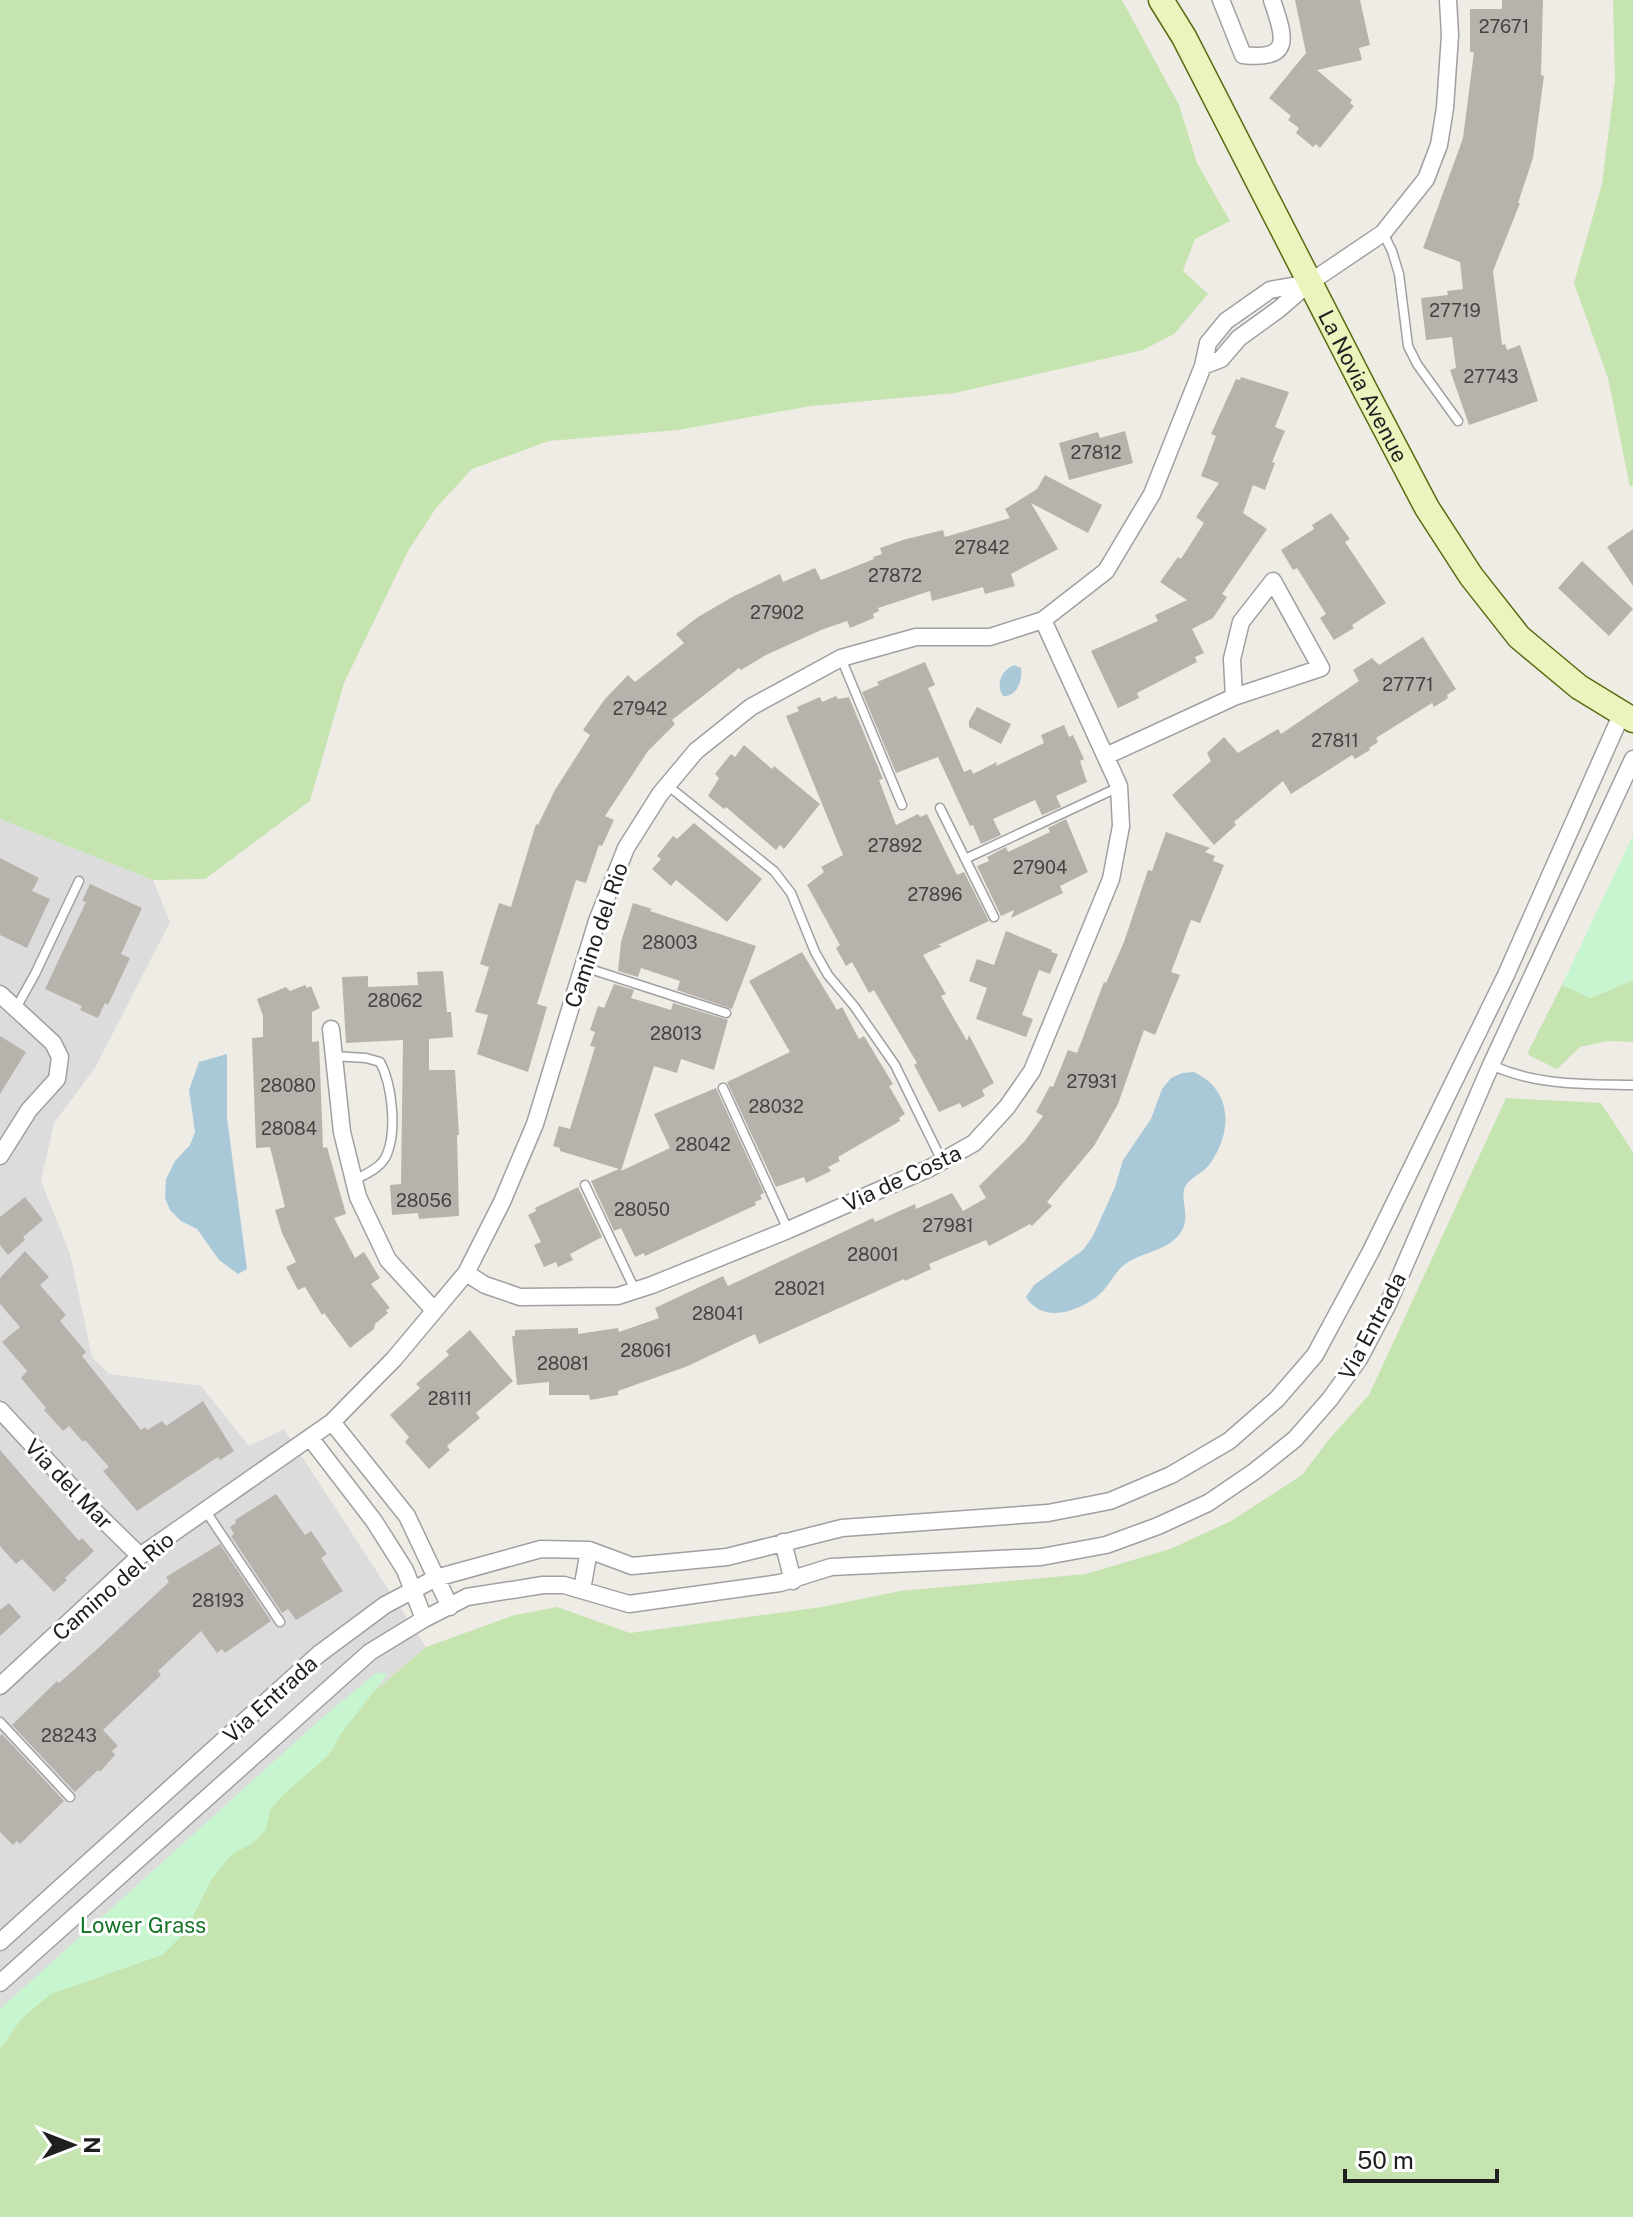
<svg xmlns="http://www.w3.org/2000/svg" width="1633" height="2217" font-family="'Public Sans',sans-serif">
  <rect width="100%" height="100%" fill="#efece6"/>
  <!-- residential -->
  <path fill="#dddcdc" d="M0 819 153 880 170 922 95 1068 54 1123 41 1181 70 1254 92 1357 109 1374 201 1386 249 1446 284 1429 426 1647 134 1896 0 2026Z"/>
  <!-- grass -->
  <path fill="#c5e4b0" d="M0 0H1122L1179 105 1197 163 1230 221 1195 239 1183 271 1208 294 1174 334 1143 350 955 393 811 406 678 430 549 441 472 469 436 508 408 551 344 683 310 801 205 879 153 880 0 819Z
    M1613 0H1633V486L1630 487 1608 378 1574 283 1602 184 1615 81Z
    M1633 980V1042L1608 1041 1580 1047 1557 1069 1527 1054 1562 985 1591 998Z
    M1506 1098 1601 1103 1633 1152V2217H0V2026L134 1896 426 1647 515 1615 557 1607 630 1633 822 1607 900 1591 1086 1574 1170 1549 1231 1521 1302 1475 1330 1438 1369 1395Z"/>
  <!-- park -->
  <path fill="#c7f5cf" d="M1633 835V980L1591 998 1562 985Z
    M376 1673H386V1676L340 1735 329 1755 284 1794 270 1810 266 1829 254 1842 231 1855 211 1880 184 1934 162 1955 51 1994 23 2017 0 2049V2009L324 1716Z"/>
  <!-- water -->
  <path fill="#aac9d8" d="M1014 665 1021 668C1023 681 1017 696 1003 696 995 684 1002 670 1014 665Z
    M227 1054V1118L247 1269 238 1274 219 1260 197 1229 181 1221 170 1210 165 1198 166 1179 175 1161 190 1145 195 1132 189 1090 199 1062Z
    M1194 1072C1233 1090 1233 1133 1209 1165 1203 1173 1191 1177 1186 1185 1178 1197 1192 1216 1181 1232 1168 1252 1142 1251 1124 1265 1114 1273 1109 1286 1100 1294 1080 1311 1043 1325 1026 1297L1034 1285 1083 1250 1093 1236 1115 1187 1123 1160 1151 1119 1162 1089 1171 1078 1182 1073Z"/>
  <!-- building -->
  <path fill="#b8b2ac" d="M1295 0H1360L1370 45 1359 48 1362 60 1317 70 1352 100 1350 103 1354 106 1320 148 1316 144 1313 147 1296 133 1299 128 1288 120 1291 116 1269 98 1306 53Z
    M1502 0H1543L1541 75 1544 76 1533 158 1518 203H1520L1493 271 1502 345 1505 344 1507 350 1520 345 1538 401 1469 425 1450 370 1456 368 1452 337 1426 340 1421 298 1448 295 1447 291 1463 289 1460 262 1423 248 1463 138 1474 52H1470V9H1502Z
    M1241 377 1289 392 1275 427 1285 431 1272 462 1275 463 1265 490 1253 485 1243 513 1267 529 1222 594 1227 597 1213 618 1192 629 1204 653 1195 657 1197 662 1137 693 1139 698 1118 708 1091 651 1158 621 1155 615 1187 600 1160 582 1178 557 1181 559 1204 523 1196 517 1219 483 1201 476 1216 436 1211 434 1236 379 1240 380Z
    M1125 431 1133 463 1069 480 1059 443 1098 432 1100 438Z
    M1045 475 1102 505 1088 533 1031 503 1058 549 1011 574 1015 586 985 594 983 587 932 601 930 591 878 608 879 611 873 614 874 618 850 628 847 621 821 630 766 655 741 670 739 668 672 720 675 724 648 751 605 816 614 820 602 846 599 845 586 883 576 880 537 1004 547 1007 528 1072 477 1054 488 1015 475 1012 489 967 480 964 499 903 511 907 536 824 538 825 555 790 590 735 583 730 605 699 628 675 635 682 679 647 684 643 676 634 698 617 734 596 780 574 783 582 815 568 821 580 874 559 873 557 882 554 880 548 903 540 943 530 945 537 1010 518 1005 509 1037 489Z
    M1331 513 1350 539 1345 542 1386 603 1352 625 1354 628 1334 640 1320 618 1326 614 1297 568 1293 570 1281 550 1314 529 1312 525Z
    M1633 529V586L1607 547Z
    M1582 561 1633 609 1609 636 1558 588Z
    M1423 637 1456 689 1447 695 1448 698 1434 707 1432 703 1376 738 1378 742 1369 748 1370 750 1355 759 1352 755 1291 794 1283 781 1234 822 1236 825 1214 845 1172 795 1211 761 1207 753 1224 737 1238 753 1278 729 1281 734 1359 681 1353 670 1372 658 1379 665Z
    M925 662 935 685 928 688 964 772 971 769 973 774 997 762 996 766 1044 743 1041 735 1064 725 1069 737 1073 735 1084 759 1080 761 1087 782 1056 796 1061 807 1042 815 1035 800 993 819 1001 835 981 844 973 825 970 826 938 757 896 773 862 692 879 685 877 682Z
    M836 696 838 699 849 697 883 779 879 780 896 825 918 814 920 817 927 814 957 875 964 872 989 921 938 945 942 946 923 955 946 994 941 996 967 1041 969 1035 994 1083 982 1090 985 1096 962 1108 960 1103 939 1112 914 1065 917 1063 874 990 869 993 852 962 846 966 836 948 840 945 807 885 824 872 821 867 843 855 786 716 799 711 797 707 820 697 822 702Z
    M977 707 1011 724 1001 744 969 727V721Z
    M744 745 772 769 774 766 820 804 784 849 780 845 776 850 726 807 724 809 708 796 719 778 715 774 731 754 735 757Z
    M1066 819 1088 872 1060 886 1063 893 1011 918 1014 910 1001 916 977 866 989 861 987 857 1006 847 1008 852 1050 832 1048 828Z
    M694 823 762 879 727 922 676 880 671 886 652 869 661 859 657 856 673 836 677 839Z
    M1166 832 1210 848 1205 852 1215 856 1213 861 1224 865 1200 923 1191 920 1171 972 1180 975 1155 1035 1144 1030 1118 1104 1094 1146 1047 1202 1052 1206 1032 1226 1030 1224 989 1246 986 1240 929 1264 931 1269 905 1281 904 1279 759 1344 755 1334 688 1366 618 1391V1395L590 1400 589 1395H549V1382L517 1385 512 1336H515V1330L578 1328V1334L618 1328 619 1332 659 1318 655 1308 723 1276 728 1286 873 1218 875 1222 915 1204 916 1209 952 1193 963 1211 986 1198 979 1186 1024 1142 1043 1116 1036 1112 1050 1086 1053 1087 1068 1050 1077 1053 1104 982 1106 983 1124 942 1148 870 1152 871Z
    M0 858 39 878 32 891 50 899 27 948 0 935Z
    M90 884 142 908 121 954 130 958 108 1005 105 1003 98 1018 80 1010 82 1006 45 989 86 902 82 901Z
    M633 903 652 909 650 911 756 946 732 1009 677 990 680 981 641 968 638 977 618 971 621 942Z
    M1006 931 1052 950 1051 952 1058 954 1050 974 1039 970 1022 1015 1033 1019 1026 1037 976 1019 987 988 969 981 977 959 994 965Z
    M802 952 837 1010 842 1007 859 1039 864 1036 893 1084 889 1086 905 1114 899 1118 900 1121 838 1157 840 1161 828 1167 831 1171 806 1183 804 1177 776 1187 727 1082 790 1052 749 981Z
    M443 971 447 1012H451L453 1037 429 1039V1070H455L459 1135H457L459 1216 419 1219 418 1213 392 1215 390 1185 401 1184 403 1040 346 1043 342 977 368 976V987L418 985 417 972Z
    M614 984 634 990 631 998 671 1010 673 1003 728 1020 714 1070 681 1059 677 1073 654 1066 621 1171 670 1148 654 1114 716 1088 764 1193 760 1195 762 1199 755 1202 756 1205 645 1256 644 1253 635 1257 621 1228 614 1231 591 1181 619 1169 560 1151V1148L553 1146 559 1126 570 1129 595 1047 590 1046 595 1032 590 1030 598 1006 604 1008Z
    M305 985 307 988 311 986 320 1008 312 1012V1042L319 1041 323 1148 327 1147 346 1214 334 1218 355 1258 364 1252 380 1278 371 1284 390 1308 386 1310 388 1313 375 1324 374 1329 350 1348 324 1313 322 1315 305 1287 298 1290 286 1267 296 1262 282 1233 275 1210 285 1207 270 1147 256 1148 252 1038 263 1037V1016L257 999 286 987 290 991Z
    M0 1036 26 1052 0 1094Z
    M578 1187 602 1237 570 1254 573 1260 558 1267 556 1262 544 1267 534 1245 541 1242 528 1215 536 1211 535 1208Z
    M25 1197 43 1220 23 1237 25 1240 8 1255 0 1245V1217Z
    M25 1251 49 1277 40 1285 66 1315 60 1321 86 1352 82 1356 141 1430 145 1427 147 1430 162 1421 166 1426 203 1401 234 1451 220 1460 218 1457 137 1511 103 1471 109 1467 85 1440 83 1442 69 1426 63 1431 44 1410 46 1408 21 1378 27 1371 2 1342 20 1327 0 1304V1278Z
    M470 1330 513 1381 476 1413 480 1418 447 1446 450 1450 429 1469 405 1442 409 1437 390 1415 420 1388 416 1384 449 1355 446 1351Z
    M0 1450 79 1541 82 1538 94 1551 65 1578 67 1580 54 1592 22 1559 16 1564 0 1546Z
    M276 1494 305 1535 311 1531 327 1554 321 1558 343 1591 296 1620 288 1609 282 1613 231 1536 234 1534 230 1527 236 1523 235 1520Z
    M220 1544 271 1621 225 1653 222 1649 217 1653 201 1631 158 1671 161 1675 103 1730 118 1746 112 1751 115 1755 100 1772 98 1770 75 1792 12 1725 57 1681 59 1683 95 1651 169 1582 166 1577Z
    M9 1603 21 1617 0 1636V1610Z
    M2 1734 64 1801 20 1844 17 1841 13 1845 0 1832V1736Z"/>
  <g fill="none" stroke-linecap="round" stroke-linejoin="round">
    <!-- lane casing -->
    <g stroke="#a0a0a0" stroke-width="11">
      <path id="lane" d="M1383 233 1392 251 1399 274 1408 346 1417 364 1458 421
        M841 658 902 805
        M667 785 774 871 791 893 815 952 828 975 854 1006 895 1065 942 1161
        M940 808 994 917
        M965 859 1119 787
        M584 967 726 1013
        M16 1008 35 974 79 881
        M333 1056 366 1058 380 1062C392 1084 397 1130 387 1154 382 1168 365 1174 353 1181
        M1491 1065C1538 1086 1583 1084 1633 1085
        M723 1088 788 1230
        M585 1185 635 1290
        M205 1510 280 1622
        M0 1722 70 1797"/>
    </g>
    <!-- street casing -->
    <g stroke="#a0a0a0" stroke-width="19">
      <path id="street" d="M1221 0 1243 55C1294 61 1284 36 1272 0
        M1203 366 1221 359 1239 338 1279 309 1309 283 1383 233 1426 179 1439 145 1445 108 1450 35 1448 0
        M1106 756 1234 697 1321 668 1273 581 1241 622 1232 659 1234 697
        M0 994 53 1043 60 1057 57 1079 29 1110 0 1156
        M331 1029 342 1132 358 1197 388 1260 433 1309
        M466 1273 485 1285 520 1297 618 1296 652 1285 788 1230 930 1168 974 1143 1007 1107 1032 1071 1111 879 1121 826 1119 786 1043 620
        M0 1410 89 1506 140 1556
        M332 1422 407 1516 450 1607
        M311 1439 374 1521 405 1570 424 1619
        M783 1542 793 1581
        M582 1590 589 1550
        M0 1686 140 1556 332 1422 394 1359 466 1273 502 1202 535 1124 597 921 626 848 660 794 696 751 751 707 841 658 916 637H990L1043 620 1106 571 1152 494 1203 366 1208 343 1226 321 1270 290 1309 283
        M0 1942 319 1654 385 1605 436 1578 541 1549 589 1550 632 1566 727 1557 842 1528 1048 1513 1110 1501 1171 1475 1229 1441 1277 1399 1315 1355 1371 1251 1506 975 1622 713
        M0 1983 370 1652 424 1619 467 1597 543 1585H564L629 1604 780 1583 831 1567 1041 1557 1106 1545 1158 1526 1208 1503 1255 1471 1295 1439 1330 1399 1359 1359 1388 1304 1491 1065 1633 759"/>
    </g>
    <!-- secondary casing -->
    <g stroke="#596c0f" stroke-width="27">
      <g id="secondary">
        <path id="s1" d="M1161 0 1184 37 1365 390 1427 508 1471 576 1519 637 1579 687 1633 720"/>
      </g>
    </g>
    <!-- lane -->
    <use href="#lane" stroke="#fff" stroke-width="8"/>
    <!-- street -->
    <use href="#street" stroke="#fff" stroke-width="16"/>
    <!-- secondary -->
    <use href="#secondary" stroke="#ecf4be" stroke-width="24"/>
  </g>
  <g text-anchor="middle" stroke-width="6" stroke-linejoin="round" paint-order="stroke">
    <!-- number labels -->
    <g font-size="18" fill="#454442">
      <text x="1504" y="33">27671</text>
      <text x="1455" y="317">27719</text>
      <text x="1491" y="383">27743</text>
      <text x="1096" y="459">27812</text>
      <text x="982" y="554">27842</text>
      <text x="895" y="582">27872</text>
      <text x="777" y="619">27902</text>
      <text x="1408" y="691">27771</text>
      <text x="640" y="715">27942</text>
      <text x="1335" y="747">27811</text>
      <text x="895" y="852">27892</text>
      <text x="1040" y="874">27904</text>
      <text x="935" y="901">27896</text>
      <text x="670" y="949">28003</text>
      <text x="395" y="1007">28062</text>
      <text x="676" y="1040">28013</text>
      <text x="1092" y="1088">27931</text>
      <text x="288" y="1092">28080</text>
      <text x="776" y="1113">28032</text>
      <text x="289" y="1135">28084</text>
      <text x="703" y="1151">28042</text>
      <text x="424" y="1207">28056</text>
      <text x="642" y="1216">28050</text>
      <text x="948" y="1232">27981</text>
      <text x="873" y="1261">28001</text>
      <text x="800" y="1295">28021</text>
      <text x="718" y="1320">28041</text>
      <text x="646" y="1357">28061</text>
      <text x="563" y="1370">28081</text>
      <text x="450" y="1405">28111</text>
      <text x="218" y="1607">28193</text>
      <text x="69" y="1742">28243</text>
    </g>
    <!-- street labels -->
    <g font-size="22" fill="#1f1f1f" stroke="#fff">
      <text dy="8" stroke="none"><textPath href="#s1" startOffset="436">La Novia Avenue</textPath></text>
      <text transform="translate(596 935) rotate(-71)" y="8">Camino del Rio</text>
      <text transform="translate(902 1178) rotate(-25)" y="8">Via de Costa</text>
      <text transform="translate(1372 1326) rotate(-62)" y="8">Via Entrada</text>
      <text transform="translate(69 1484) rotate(46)" y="8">Via del Mar</text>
      <text transform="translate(113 1586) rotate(-41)" y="8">Camino del Rio</text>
      <text transform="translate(270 1699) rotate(-42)" y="8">Via Entrada</text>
    </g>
    <!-- park labels -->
    <g font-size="22" fill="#157426" stroke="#fff">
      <text x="143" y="1933">Lower Grass</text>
    </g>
  </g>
  <!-- north arrow -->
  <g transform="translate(72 2145) rotate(90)" stroke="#ffffff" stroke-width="6" paint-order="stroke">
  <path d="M0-6L14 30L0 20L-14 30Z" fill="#1f1f1f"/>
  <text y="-12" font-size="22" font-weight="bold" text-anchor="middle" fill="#1f1f1f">N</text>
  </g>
  <!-- scale -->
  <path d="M1345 2169v12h152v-12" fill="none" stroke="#1f1f1f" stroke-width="4"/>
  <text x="1357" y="2169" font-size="24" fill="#1f1f1f" stroke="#ffffff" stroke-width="6" paint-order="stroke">50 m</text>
</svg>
